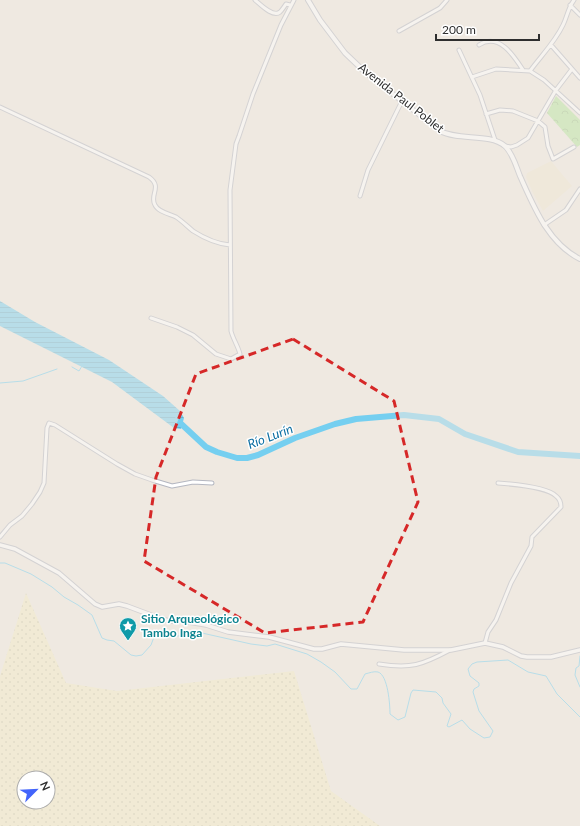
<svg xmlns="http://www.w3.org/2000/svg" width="580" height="826" font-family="Lato,sans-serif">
  <defs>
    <pattern id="sand-dots" width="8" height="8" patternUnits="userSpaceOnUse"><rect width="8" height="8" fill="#f3ecc5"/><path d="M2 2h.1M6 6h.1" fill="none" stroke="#d1cbaa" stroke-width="1.8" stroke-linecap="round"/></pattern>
    <pattern id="park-crowns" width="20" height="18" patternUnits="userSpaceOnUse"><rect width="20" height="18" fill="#b6e59e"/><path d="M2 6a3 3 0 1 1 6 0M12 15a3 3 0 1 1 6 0" fill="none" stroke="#9dc588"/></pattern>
    <pattern id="water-rules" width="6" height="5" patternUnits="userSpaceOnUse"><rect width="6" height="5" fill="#75cff0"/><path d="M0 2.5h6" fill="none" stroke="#66b2ce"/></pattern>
  </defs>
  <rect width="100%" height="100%" fill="#efe9e1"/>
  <!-- education -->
  <path fill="#f0e6d1" d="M551 161 572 186 543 211 533 193 526 177 527 173Z"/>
  <!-- sand -->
  <path fill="url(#sand-dots)" fill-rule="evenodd" d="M26 593 66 683 117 691 294 671 331 791 380 826H0V676ZM24 778H48V802H24Z"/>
  <!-- park -->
  <path fill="url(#park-crowns)" d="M556 96 580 120V145L577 147 547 113Z"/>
  <!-- water -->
  <path fill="url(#water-rules)" d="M0 301 35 322 109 360 163 396 180 411 184 418 181 429 174 428 112 382 0 326Z"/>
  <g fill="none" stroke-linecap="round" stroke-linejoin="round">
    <!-- stream -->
    <path stroke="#75cff0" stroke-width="1" d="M72 367 79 371 82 366
      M0 383 23 381 57 369
      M0 563H5L31 574 52 587 64 597 78 605 92 615 102 638 107 640 114 641 131 655 136 656 142 655 151 645 154 637 159 634 178 636 202 633 251 644 267 646 275 644 307 654 321 662 335 672 351 689H357L365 674C369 673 374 671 378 672 388 675 390 705 390 714L398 720 405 717 411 693 413 690 436 692 442 698 443 703 451 714 447 726 449 727 462 720 470 729 484 738 490 737 493 731 479 711 473 692 474 689 479 686V683L470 676 468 669 472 664 477 662 508 660 528 672 546 676 557 694 580 717
      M580 656 579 666 576 668 575 675 580 687"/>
    <!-- river -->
    <path stroke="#75cff0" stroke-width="6" d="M177 420 206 447 217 452 237 458H247L258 455 295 438 335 424 356 419 404 415 439 419 465 434 518 452 580 456"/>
    <!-- minor casing -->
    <g stroke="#b4b7c1" stroke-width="5">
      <path id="minor" d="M255 0C260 4 273 18 280 12 282 10 284 7 286 4L290 5
        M570 5 580 15
        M399 31 440 8 447 0
        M479 45C499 32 514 56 523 70
        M551 45 580 78
        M459 50 480 95 495 140
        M530 71C541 56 555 42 563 25 567 17 568 8 574 0
        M472 77 496 69 530 71 544 80 580 113
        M0 107 149 177C163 187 149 195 155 205 158 212 170 214 176 217 182 221 187 226 193 231 204 238 218 244 230 245
        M486 114 500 110 513 111 538 121 545 127 548 146 553 159 574 147
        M504 146 511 147 517 145 528 138 556 90 572 69
        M360 196 368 170 402 101
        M544 225 566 210 580 189
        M151 318 177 327 193 335 216 354 231 359 240 354C238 346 233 339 231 331L230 190 236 144 239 136 253 94 281 25 294 0
        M0 537 10 525 22 516 32 504 40 492 44 483 47 428 49 423 55 425 117 464 135 474 152 480 172 486 193 482 212 483
        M485 643 488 632 496 620 511 583 531 546 532 537 561 507C561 503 560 499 556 496 547 487 511 484 498 483
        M379 664C411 669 422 665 450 650"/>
    </g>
    <!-- tertiary casing -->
    <g stroke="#b4b7c1" stroke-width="5.5">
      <path id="tertiary" d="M0 545 15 549 59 573 95 604 102 607 119 604 127 606 159 618 169 621H183L206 625 228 632 269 637 314 649H322L341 644 404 650H451L485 643 503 647 521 656 527 657H551L580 650"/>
    </g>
    <!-- secondary casing -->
    <g stroke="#b4b7c1" stroke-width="6">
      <path id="secondary" d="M308 0 320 20 345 53 366 73 440 131C459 141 489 133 505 146 513 154 516 166 520 176 534 207 548 243 580 259"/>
    </g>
    <!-- minor -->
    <use href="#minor" stroke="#fff" stroke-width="3"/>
    <!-- tertiary -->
    <use href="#tertiary" stroke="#fff" stroke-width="3.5"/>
    <!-- secondary -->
    <use href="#secondary" stroke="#fff" stroke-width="4"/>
  </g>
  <!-- marked area -->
  <path d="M0 0H580V826H0ZM293 339 394 401 418 502 363 622 265 633 144 561 156 477 196 374Z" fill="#efe9e1" fill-opacity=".55" fill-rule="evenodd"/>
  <path fill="none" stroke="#d62828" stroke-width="3" stroke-dasharray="8 5" stroke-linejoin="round" d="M293 339 394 401 418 502 363 622 265 633 144 561 156 477 196 374Z"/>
  <!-- icons -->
  <defs>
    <g id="sight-pin" transform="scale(0.9)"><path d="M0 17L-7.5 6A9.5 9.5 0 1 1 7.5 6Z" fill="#0f9aa8" stroke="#fff"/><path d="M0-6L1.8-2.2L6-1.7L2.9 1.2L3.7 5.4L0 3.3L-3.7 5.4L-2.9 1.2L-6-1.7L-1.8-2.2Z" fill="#fff"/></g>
  </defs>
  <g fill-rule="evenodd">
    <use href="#sight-pin" x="128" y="626"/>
  </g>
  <g text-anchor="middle" stroke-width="3" stroke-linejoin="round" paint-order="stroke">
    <!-- street labels -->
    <g font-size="12" fill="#2e2e2e" stroke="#fff">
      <text transform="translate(401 98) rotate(38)" y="4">Avenida Paul Poblet</text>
    </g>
    <!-- culture labels -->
    <g font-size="12" font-weight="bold" fill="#0d838f" stroke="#fff" text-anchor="start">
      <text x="141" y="623">Sitio Arqueológico<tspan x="141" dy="14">Tambo Inga</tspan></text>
    </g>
    <!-- water labels -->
    <g font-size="13" font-style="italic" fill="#0d6fa3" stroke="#fff">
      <text transform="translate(270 436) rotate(-21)" y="5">Río Lurín</text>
    </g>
  </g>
  <!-- north arrow -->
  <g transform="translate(36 790) rotate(66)"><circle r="19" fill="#ffffff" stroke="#ababab"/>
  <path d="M0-3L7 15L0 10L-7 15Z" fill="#4264fb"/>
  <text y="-6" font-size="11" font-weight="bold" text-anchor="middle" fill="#2e2e2e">N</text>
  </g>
  <!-- scale -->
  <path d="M436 34v6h103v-6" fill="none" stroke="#2e2e2e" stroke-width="2"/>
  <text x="442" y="34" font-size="12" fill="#2e2e2e" stroke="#ffffff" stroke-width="3" paint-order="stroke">200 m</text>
</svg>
